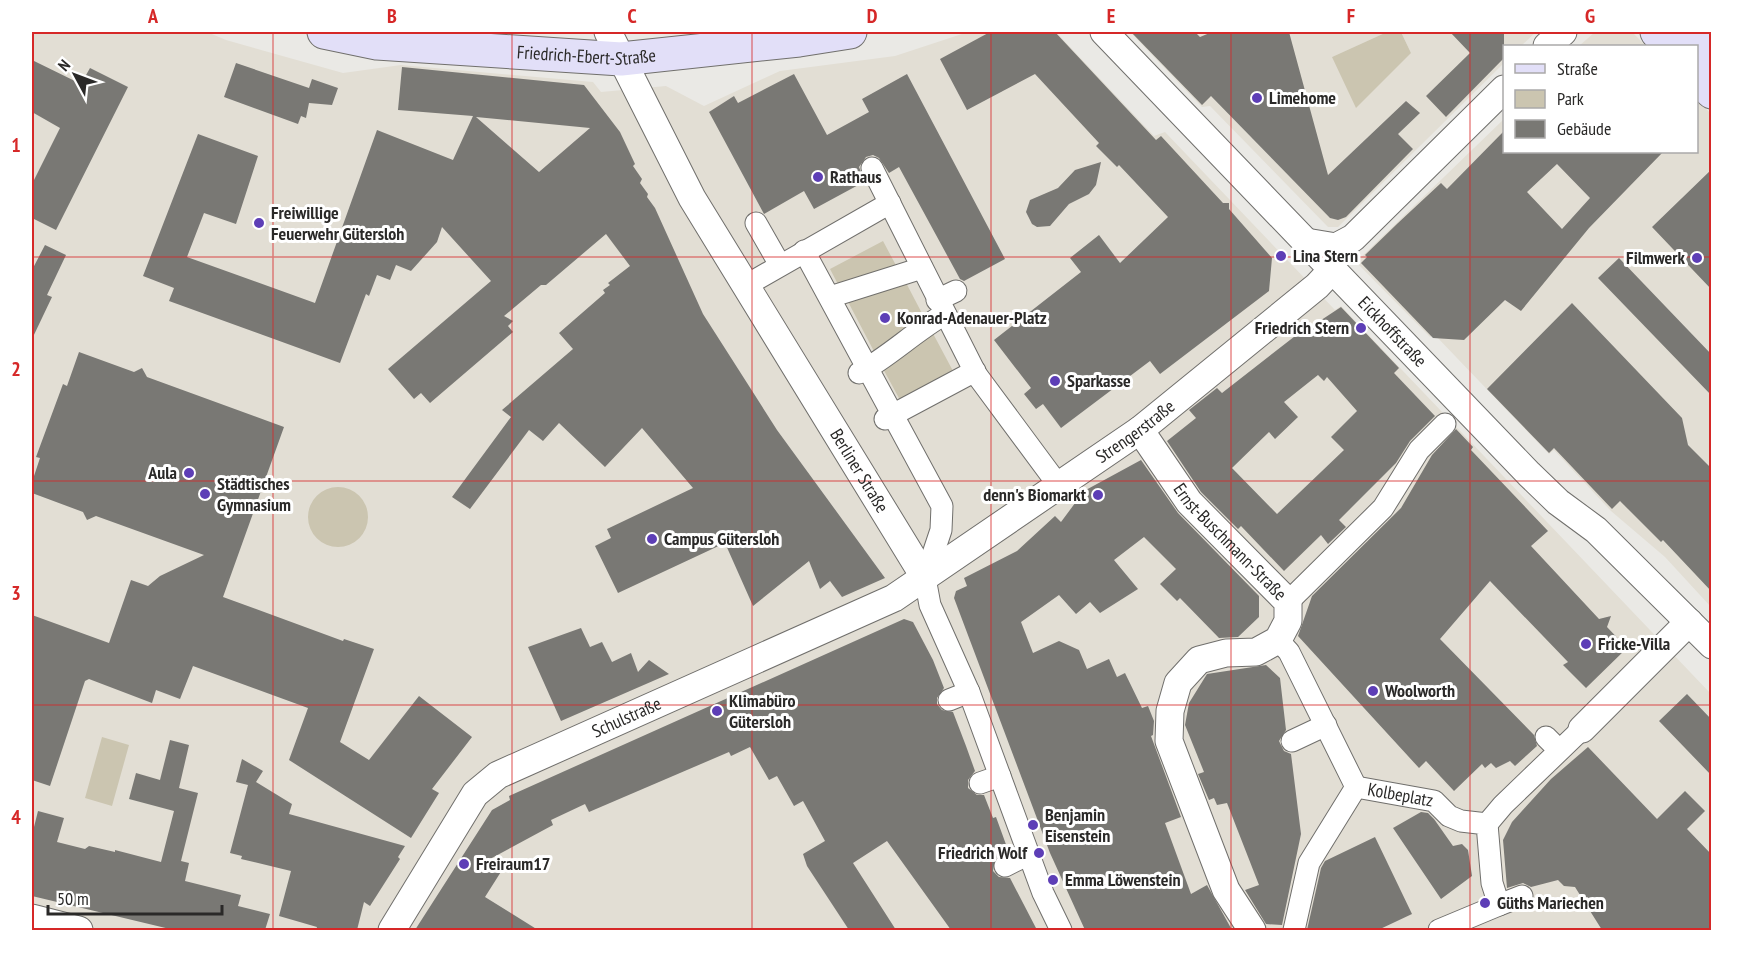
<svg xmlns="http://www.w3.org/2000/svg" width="1743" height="962" font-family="'PT Sans Narrow',sans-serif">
  <rect width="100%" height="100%" fill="#eae9e5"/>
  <!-- built -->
  <path fill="#e2ded4" d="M32 32H207L226 40 343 73 401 65 593 82 601 92 666 86 704 106 780 71 895 56 968 32H1056L1154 136 1165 132 1335 310 1341 306 1711 694V930H32Z
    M1130 32H1387L1332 57 1411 53 1401 32H1536L1521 46H1504V63L1338 227H1328L1210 106 1202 107Z
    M1595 32H1632L1646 46H1579Z
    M1697 99 1712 115 1711 607 1665 557 1611 511 1554 450 1549 454 1434 334 1430 337 1356 262 1504 119V152H1696Z"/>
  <!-- green -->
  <path fill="#cbc5b0" d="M1387 32H1401L1411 53 1356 108 1332 57Z
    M883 241 899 271 841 290 830 269Z
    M903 277 926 321 878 359 845 296Z
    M929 326 953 371 900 400 881 365Z
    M308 517a30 30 0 1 1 60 0a30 30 0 1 1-60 0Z
    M102 737 129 745 112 806 85 798Z"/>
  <!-- building -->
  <path fill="#797874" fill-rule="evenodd" d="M990 32H1055L1156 140 1161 136 1223 203H1229V209L1272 258 1269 291 1160 374 1150 361 1061 428 1043 404 1036 409 1024 394 1031 388 994 340 1081 272 1070 258 1099 235 1120 263 1168 217 1119 165 1117 167 1096 146 1099 143 1035 74 967 110 940 59Z
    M1131 32H1195L1200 37 1212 32H1289L1328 175 1406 101 1420 113 1398 134 1413 149 1346 217 1338 220 1330 218 1211 96 1202 105Z
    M1450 32H1504V58L1446 117 1426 96 1470 53Z
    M32 60 81 84 90 68 128 87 56 230 32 218V184L60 128 32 112Z
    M236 63 309 88 312 79 338 88 332 105 309 103 306 118 301 116 298 124 224 97Z
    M402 67 584 85 620 132 635 164 633 166 642 179 640 183 648 194 647 197 655 208 703 314 777 430 885 578 842 597 830 581 820 589 809 561 753 606 725 543 618 593 595 546 611 538 607 529 693 488 642 428 605 467 559 423 543 441 529 430 470 509 452 497 511 417 502 410 573 349 559 333 605 293 603 290 610 285 608 283 630 266 606 234 546 285H541L504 316 513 321 508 326 513 332 430 403 421 393 414 399 388 369 491 281 442 227 437 242 411 271 396 265 390 280 377 275 369 296 366 294 340 363 169 301 174 288 143 276 198 134 258 156 236 224 204 213 187 257 315 303 377 130 453 160 473 116 398 110ZM476 117 590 128 539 172Z
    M794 74 827 135 869 112 862 99 907 74 1005 259 964 281 960 279 899 167 889 173 879 158 873 155 866 157 859 167 866 185 864 186 862 183 814 209 804 191 764 214 709 112 734 96 738 103Z
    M1504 131V152H1663L1589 228 1521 311 1505 300 1464 340 1433 338 1361 263 1367 257 1365 255 1398 223 1441 183 1447 189ZM1557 164 1590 198 1562 229 1527 192Z
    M1101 162 1096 185 1089 194 1069 204 1050 226 1037 227 1032 224 1026 212 1030 200 1058 188 1075 170Z
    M1712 169V290L1652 227Z
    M45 245 66 255 47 295 52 297 32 339V270Z
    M1619 258 1712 355V396L1598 278Z
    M1572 303 1682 418 1688 445 1712 469V592L1663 540 1661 542 1620 501 1612 509 1554 448 1549 453 1487 389Z
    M1341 307 1399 368 1394 373 1435 416 1410 441 1396 463 1339 520 1346 527 1328 544 1321 535 1284 571 1241 526 1238 529 1201 492 1167 441 1196 418 1189 410 1217 388 1222 393 1299 333 1300 334ZM1318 375 1324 381 1327 377 1357 411 1331 437 1344 450 1277 514 1232 468 1269 432 1275 439 1298 417 1284 402Z
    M79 352 134 372 142 368 147 377 284 427 223 597 343 641 344 639 374 649 340 742 369 760 419 696 472 737 432 789 439 793 411 838 289 760 308 708 193 666 180 699 156 690 152 703 89 679 85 681 50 786 32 780V615L109 643 131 580 148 586 160 576 204 555 96 516 87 520 83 512 32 493V482L40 458 36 457 63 384 67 386Z
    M1456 429 1473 447 1471 450 1548 531 1531 546 1599 619 1611 616 1607 627 1627 648 1586 688 1563 665 1568 662 1490 581 1440 639 1534 735 1537 746 1515 766 1510 761 1496 768 1491 763 1485 768 1482 764 1454 791 1426 761 1419 768 1298 636 1312 596 1401 508 1432 455Z
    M1141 460 1178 513 1259 596V617L1238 637 1219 638 1180 598 1177 601 1160 584 1176 569 1144 537 1114 560 1138 589 1100 613 1090 602 1076 614 1059 595 1021 622 1033 653 1059 641 1079 650 1087 669 1109 659 1117 677 1125 673 1142 708 1148 706 1154 721 1153 735 1151 736 1181 817 1165 823 1191 894 1207 885 1232 930H1085L1050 853 954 598 956 591 967 586 964 578 1017 551 1055 516 1061 522 1084 491Z
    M904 619 913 622 933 660 944 688 937 698V704L942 710 953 712 966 746 975 771 968 780V788L977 795H984L993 818 996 817 1008 850 995 859 993 871 999 877 1010 878 1037 930H951L887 841 853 863 896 930H849L807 866 803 854 825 841 803 801 794 806 777 776 769 780 750 747 731 756 729 752 589 812 585 804 551 820 553 825 490 859 504 867 485 897 538 930H415L492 810 510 800 509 796Z
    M581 628 590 647 602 642 612 662 631 653 638 672 649 660 669 674 561 721 528 647Z
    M1266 665 1280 678 1286 730 1279 741 1284 751 1291 754 1301 834 1282 925 1266 924 1245 890 1259 885 1227 803 1217 805 1214 798 1209 800 1198 774 1204 772 1185 725 1189 703 1207 674Z
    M1687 694 1712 720V776L1659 721Z
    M170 740 189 745 179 788 198 793 181 861 189 863 185 881 241 895 238 906 270 914 265 930H174L32 896V835L38 811 64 818 57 842 85 849 89 846 115 852V850L161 862 174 811 129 799 136 773 160 780Z
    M1588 747 1657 819 1685 791 1705 811 1687 829 1712 855V930H1602L1575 887 1564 886 1558 880 1531 887 1523 883 1507 888 1503 840 1512 822 1551 779Z
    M242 759 263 771 256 782 292 804 289 814 405 846 398 857 400 859 370 906 364 902 357 930H316L317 927 279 916 291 871 241 859 242 856 230 853 248 785 236 782Z
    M1421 812 1428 813 1434 819 1453 846 1462 844 1468 850 1472 876 1441 899 1393 828Z
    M1375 837 1412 914 1378 930H1307L1321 868 1325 861Z"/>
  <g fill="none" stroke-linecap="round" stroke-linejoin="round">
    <!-- pedestrian casing -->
    <g stroke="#706f6c" stroke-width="23">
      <g id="pedestrian">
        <path d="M872 168 976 374 1059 486"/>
        <path d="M756 223 780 265"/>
        <path d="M804 251 942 506 941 530 925 578 930 605 969 692 1043 893 1061 930"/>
        <path d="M745 286 890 203"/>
        <path d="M830 297 922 268"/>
        <path d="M937 300 956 291"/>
        <path d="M859 373C890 356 915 331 945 314"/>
        <path d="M885 419 975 371"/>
        <path d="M1288 602 1383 508 1419 450 1445 424"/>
        <path d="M1278 640 1289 652 1356 787"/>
        <path d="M949 700 969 692"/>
        <path d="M1546 737 1559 750"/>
        <path d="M1292 741 1326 725"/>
        <path d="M980 783 1000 776"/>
        <path id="s1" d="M1356 787 1434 801 1449 816 1461 821 1487 824 1492 883 1499 905 1439 930"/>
        <path d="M1487 824 1503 805 1582 729"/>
        <path d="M1005 866 1029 854"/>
        <path d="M1499 905 1522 896"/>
        <path d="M1294 930 1309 863 1356 787"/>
      </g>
    </g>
    <!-- minor casing -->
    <g stroke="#706f6c" stroke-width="29">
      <g id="minor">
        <path id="s2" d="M608 32 692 198 925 578"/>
        <path id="s3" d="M1104 32 1529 474 1558 502 1596 530 1712 645"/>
        <path d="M1547 46 1563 32"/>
        <path d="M1306 242 1336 247 1353 238 1504 89"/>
        <path id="s4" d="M1140 430 1189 502 1288 602V621L1278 640 1256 652 1226 653 1199 660 1178 683 1170 711 1169 741 1226 890 1252 930"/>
        <path d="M1582 729 1689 622"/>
        <path d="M32 918 79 930"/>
        <path id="s5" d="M392 930 475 794 498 775 894 598 1140 430 1317 286 1333 269"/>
      </g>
    </g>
    <!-- secondary casing -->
    <g stroke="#706f6c" stroke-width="35">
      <g id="secondary">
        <path id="s6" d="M324 32 377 43 621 59 799 40 850 32"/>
        <path d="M1657 32 1670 46"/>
        <path d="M1689 32 1712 56"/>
        <path d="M1696 76 1712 92"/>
      </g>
    </g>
    <!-- pedestrian -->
    <use href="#pedestrian" stroke="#fff" stroke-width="21"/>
    <!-- minor -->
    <use href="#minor" stroke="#fff" stroke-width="27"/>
    <!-- secondary -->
    <use href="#secondary" stroke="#e2dff8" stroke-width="33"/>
  </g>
  <!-- grid -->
  <path fill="none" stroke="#d62828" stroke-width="1.5" stroke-opacity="0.55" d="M273 32V930M512 32V930M752 32V930M991 32V930M1231 32V930M1470 32V930M32 257H1712M32 481H1712M32 705H1712"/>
  <!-- markers -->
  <g fill="#5d3eb6" stroke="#fff" stroke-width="2">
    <circle cx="1257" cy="98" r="6"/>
    <circle cx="818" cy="177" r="6"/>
    <circle cx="259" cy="223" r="6"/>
    <circle cx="1281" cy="256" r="6"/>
    <circle cx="1697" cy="258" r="6"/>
    <circle cx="885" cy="318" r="6"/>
    <circle cx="1361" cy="328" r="6"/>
    <circle cx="1055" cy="381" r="6"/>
    <circle cx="189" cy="473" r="6"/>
    <circle cx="205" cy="494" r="6"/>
    <circle cx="1098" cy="495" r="6"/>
    <circle cx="652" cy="539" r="6"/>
    <circle cx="1586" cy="644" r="6"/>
    <circle cx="1373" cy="691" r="6"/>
    <circle cx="717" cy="711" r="6"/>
    <circle cx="1033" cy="825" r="6"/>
    <circle cx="1039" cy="853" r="6"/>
    <circle cx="464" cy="864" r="6"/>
    <circle cx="1053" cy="880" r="6"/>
    <circle cx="1485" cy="903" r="6"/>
  </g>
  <g text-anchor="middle" stroke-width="6" stroke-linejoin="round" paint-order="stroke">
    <!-- street labels -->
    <g font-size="18" fill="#2a2928" stroke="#fff">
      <text dy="6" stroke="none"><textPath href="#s6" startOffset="264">Friedrich-Ebert-Straße</textPath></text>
      <text dy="6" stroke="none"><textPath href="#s3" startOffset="416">Eickhoffstraße</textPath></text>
      <text dy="6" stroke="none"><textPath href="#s5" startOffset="916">Strengerstraße</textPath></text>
      <text dy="6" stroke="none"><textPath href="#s2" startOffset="506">Berliner Straße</textPath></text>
      <text dy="6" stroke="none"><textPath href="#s4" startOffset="144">Ernst-Buschmann-Straße</textPath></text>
      <text dy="6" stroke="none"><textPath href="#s5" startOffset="330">Schulstraße</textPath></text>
      <text dy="6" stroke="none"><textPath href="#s1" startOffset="45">Kolbeplatz</textPath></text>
    </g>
    <!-- poi labels -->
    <g font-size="18" font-weight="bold" fill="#2a2928" stroke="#fff" text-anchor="start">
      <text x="1269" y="104">Limehome</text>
      <text x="830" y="183">Rathaus</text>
      <text x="271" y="219">Freiwillige<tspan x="271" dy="21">Feuerwehr Gütersloh</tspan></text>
      <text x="1293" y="262">Lina Stern</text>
      <text x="1685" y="264" text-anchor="end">Filmwerk</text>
      <text x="897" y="324">Konrad-Adenauer-Platz</text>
      <text x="1349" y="334" text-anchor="end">Friedrich Stern</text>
      <text x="1067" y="387">Sparkasse</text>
      <text x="177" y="479" text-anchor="end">Aula</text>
      <text x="217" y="490">Städtisches<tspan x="217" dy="21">Gymnasium</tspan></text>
      <text x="1086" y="501" text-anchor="end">denn's Biomarkt</text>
      <text x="664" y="545">Campus Gütersloh</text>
      <text x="1598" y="650">Fricke-Villa</text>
      <text x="1385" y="697">Woolworth</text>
      <text x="729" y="707">Klimabüro<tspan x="729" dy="21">Gütersloh</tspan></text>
      <text x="1045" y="821">Benjamin<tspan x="1045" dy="21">Eisenstein</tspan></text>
      <text x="1027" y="859" text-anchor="end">Friedrich Wolf</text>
      <text x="476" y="870">Freiraum17</text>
      <text x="1065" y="886">Emma Löwenstein</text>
      <text x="1497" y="909">Güths Mariechen</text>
    </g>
  </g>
  <!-- border -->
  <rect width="1743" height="962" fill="none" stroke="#ffffff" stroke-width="66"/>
  <!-- legend -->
  <rect x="1503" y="45" width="195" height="108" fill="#ffffff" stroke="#aaa9a9" stroke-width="1.5"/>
  <rect x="1515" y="64" width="30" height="9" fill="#e2dff8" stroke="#aaa9a9" stroke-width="1.5"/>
  <text x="1557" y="75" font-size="18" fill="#2a2928">Straße</text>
  <rect x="1515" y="90" width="30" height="18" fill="#cbc5b0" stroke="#aaa9a9" stroke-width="1.5"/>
  <text x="1557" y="105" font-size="18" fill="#2a2928">Park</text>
  <rect x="1515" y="120" width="30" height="18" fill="#797874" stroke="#aaa9a9" stroke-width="1.5"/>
  <text x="1557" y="135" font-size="18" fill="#2a2928">Gebäude</text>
  <!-- north arrow -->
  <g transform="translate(75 75) rotate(311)" stroke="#ffffff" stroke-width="4.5" paint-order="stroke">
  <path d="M0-4.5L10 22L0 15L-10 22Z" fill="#2a2928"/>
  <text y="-9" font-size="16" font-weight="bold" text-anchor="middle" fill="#2a2928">N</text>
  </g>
  <!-- scale -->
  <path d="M48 905v9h174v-9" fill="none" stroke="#2a2928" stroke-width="3"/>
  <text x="57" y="905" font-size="18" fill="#2a2928" stroke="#ffffff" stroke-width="4.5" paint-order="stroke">50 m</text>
  <rect x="33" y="33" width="1677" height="896" fill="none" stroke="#d62828" stroke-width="2"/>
  <g font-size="20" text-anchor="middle" font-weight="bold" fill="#d62828">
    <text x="153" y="23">A</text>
    <text x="392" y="23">B</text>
    <text x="632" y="23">C</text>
    <text x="872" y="23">D</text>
    <text x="1111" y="23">E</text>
    <text x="1351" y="23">F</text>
    <text x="1590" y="23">G</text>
    <text x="16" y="152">1</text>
    <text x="16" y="376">2</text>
    <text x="16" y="600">3</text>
    <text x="16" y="824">4</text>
  </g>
</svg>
